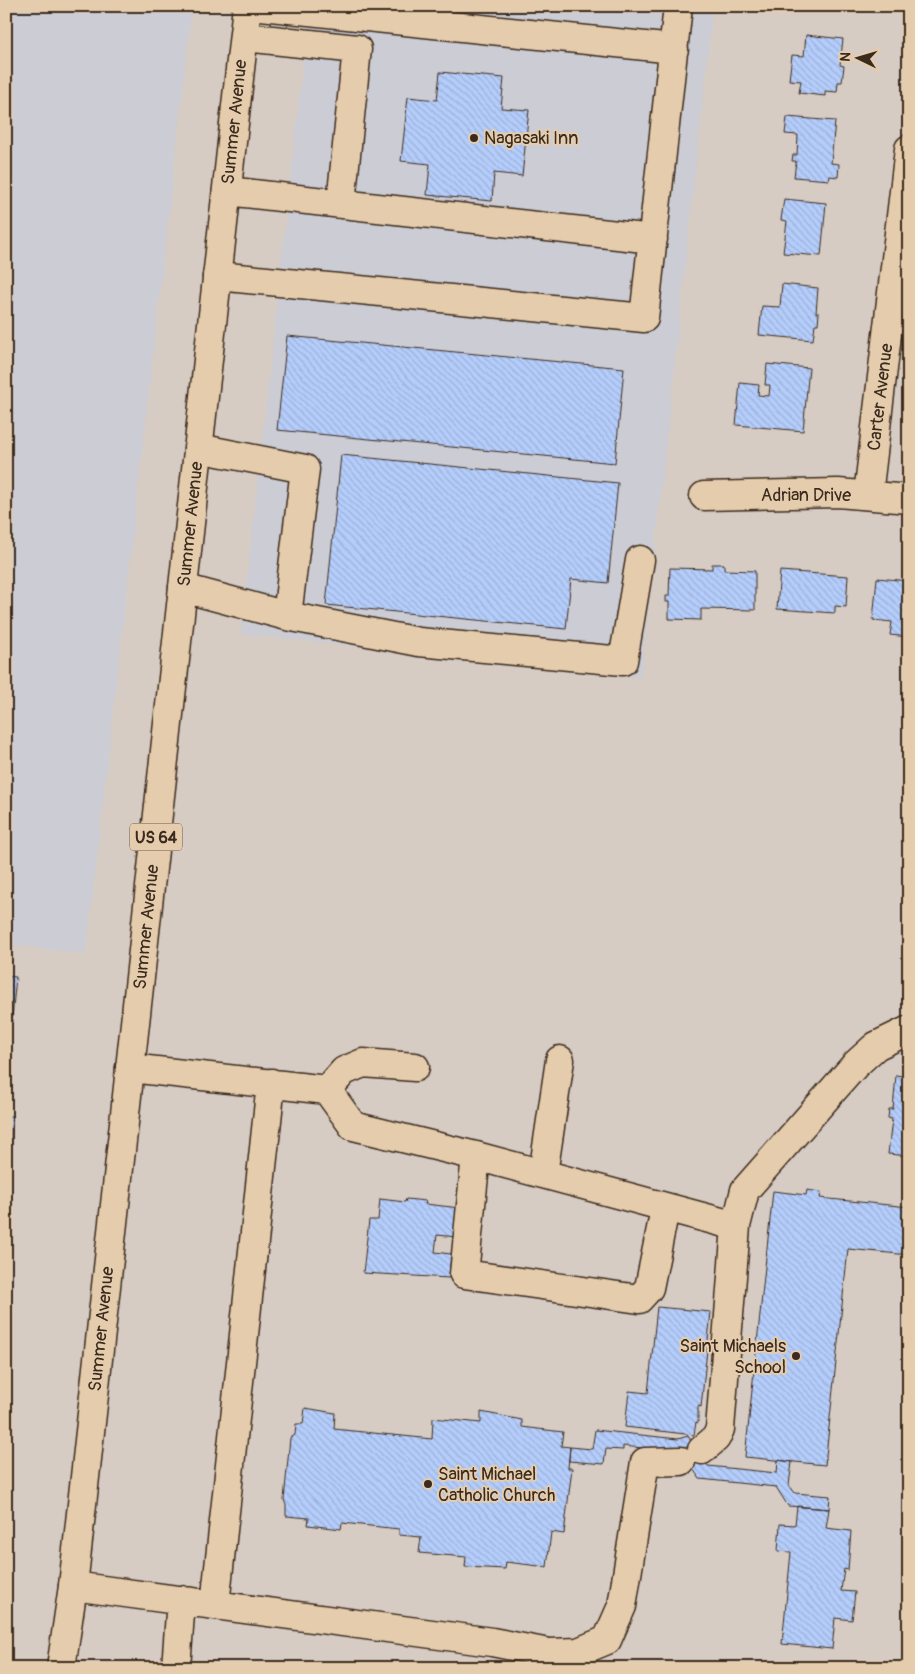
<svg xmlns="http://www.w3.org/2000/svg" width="915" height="1674" font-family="Pangolin,sans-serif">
  <defs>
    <pattern id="building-back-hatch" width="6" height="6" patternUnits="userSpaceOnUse" patternTransform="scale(1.25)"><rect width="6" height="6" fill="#b4cdfb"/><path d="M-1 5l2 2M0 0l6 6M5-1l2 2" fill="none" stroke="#9cb0d7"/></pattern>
  </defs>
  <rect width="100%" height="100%" fill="#d6ccc4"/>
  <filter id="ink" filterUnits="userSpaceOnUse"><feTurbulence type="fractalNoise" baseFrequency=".02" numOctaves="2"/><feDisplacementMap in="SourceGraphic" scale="10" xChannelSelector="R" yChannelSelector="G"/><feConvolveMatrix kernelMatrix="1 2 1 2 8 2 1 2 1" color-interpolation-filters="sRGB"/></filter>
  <g filter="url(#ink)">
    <!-- built -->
    <path fill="#ccccd4" d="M6 6H192L86 954 6 944Z
      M309 6H713L641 677 241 634Z"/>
    <!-- building -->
    <path fill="url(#building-back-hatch)" stroke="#3b2a1e" d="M814 6H850L849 11 814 8Z
      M806 35 843 39 840 65 844 66 842 82H838L837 92 825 91V96L799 93 801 81 789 80 792 55 804 56Z
      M440 72 504 78 501 108 529 110 522 176 494 173 492 201 427 195 430 164 401 161 408 97 437 100Z
      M787 117 835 121 831 163 839 164 838 177 830 176 829 180 794 177 796 161H792L793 155H797L798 135 785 134Z
      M784 199 826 203 821 256 783 253 787 221 781 220Z
      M782 284 818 288 816 313H819L818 324H815L813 340 759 335 762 306 780 307Z
      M287 336 624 368 615 463 277 430Z
      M767 364 809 368 803 431 736 425 740 383 759 385 758 395 769 396 770 385H765Z
      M341 455 618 483 608 583 571 579 566 629 326 605Z
      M712 564H724V570L755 571V610L701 609V620L669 619V602H666V596H669L670 568 712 569Z
      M780 571 848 576 846 607 835 606V613L777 609Z
      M877 578 909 581V637L890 635 892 622 873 620Z
      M6 976 16 977 12 1018 8 1017 6 1041Z
      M896 1075 909 1077V1156L888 1154 892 1119 888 1118 889 1109H893Z
      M6 1116H12L7 1180H6Z
      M807 1190 821 1192 820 1198 909 1207V1255L848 1249 825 1465 745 1457 773 1191 806 1195Z
      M380 1199 405 1202 406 1199 426 1201 425 1204 460 1208 457 1237 437 1235 435 1252 451 1254 449 1278 363 1273 369 1220H378Z
      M657 1307 711 1312 701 1407 698 1406V1423L696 1422 694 1435 625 1427 629 1391 648 1393Z
      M305 1408 335 1413 334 1429 432 1439 433 1418 481 1423V1412L522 1420V1427L563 1432 561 1446 570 1447 568 1468H572L564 1534 551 1532 547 1567 506 1562 505 1569 465 1567 466 1557 419 1553 421 1537 399 1535V1529L342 1523 341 1529 308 1525 309 1518 286 1516V1505L284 1500 290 1438 295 1435 296 1424H303Z
      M595 1430 678 1439 688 1436 708 1466 777 1473 778 1460 792 1462 789 1485 795 1493 830 1496 829 1509 788 1506 776 1487 700 1479 681 1452 623 1446V1450L606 1449 604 1464 569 1461 570 1447 592 1449Z
      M797 1506 829 1509 826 1528 851 1531 848 1570 844 1569 841 1591 855 1592 852 1620 835 1618 832 1649 782 1644 791 1552 778 1551 780 1524 795 1525Z"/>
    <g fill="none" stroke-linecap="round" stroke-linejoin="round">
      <!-- minor casing -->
      <g stroke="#3b2a1e" stroke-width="31">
        <path id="minor" d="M261 6 674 49
          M244 37 357 49 341 203
          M227 191 653 239
          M217 276 644 318 678 6
          M868 495 909 149
          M704 496 838 493 909 499
          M183 588 287 616 305 469 198 448
          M287 616 419 642 623 661 640 560
          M130 1068 327 1090 353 1126 476 1156 736 1226 745 1190 856 1064 876 1046 909 1030
          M327 1090 344 1071 363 1063 415 1067
          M476 1156 464 1274 639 1299 649 1288 665 1209
          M543 1174 560 1060
          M702 1450 716 1438 720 1429 736 1226
          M73 1586 492 1642 549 1653 578 1652 607 1640 622 1606 645 1462 681 1461
          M215 1605 271 1083
          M176 1668 181 1600"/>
      </g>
      <!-- major casing -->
      <g stroke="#3b2a1e" stroke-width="31">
        <path id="major" d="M61 1668 73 1586 247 6"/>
      </g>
      <!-- minor -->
      <use href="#minor" stroke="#e4ccac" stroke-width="28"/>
      <!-- major -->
      <use href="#major" stroke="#e4ccac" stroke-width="28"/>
    </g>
  </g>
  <!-- markers -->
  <g fill="#3b2a1e" stroke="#e4ccac" stroke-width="2">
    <circle cx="474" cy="138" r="5"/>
    <circle cx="796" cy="1356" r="5"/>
    <circle cx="428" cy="1484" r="5"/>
  </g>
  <g text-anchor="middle" stroke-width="4" stroke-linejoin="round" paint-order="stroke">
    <!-- shield labels -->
    <rect fill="#e4ccac" stroke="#6e5b49" stroke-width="1" x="130" y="823.5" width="52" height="27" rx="4"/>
    <g font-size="16" font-weight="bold" fill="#3b2a1e">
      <text x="156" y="843">US 64</text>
    </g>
    <!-- street labels -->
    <g font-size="18" fill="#3b2a1e" stroke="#e4ccac">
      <text transform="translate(234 122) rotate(-84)" y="6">Summer Avenue</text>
      <text transform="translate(880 397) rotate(-83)" y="6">Carter Avenue</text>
      <text x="806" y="501">Adrian Drive</text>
      <text transform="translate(190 524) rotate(-84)" y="6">Summer Avenue</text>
      <text transform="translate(146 927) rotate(-84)" y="6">Summer Avenue</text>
      <text transform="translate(101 1329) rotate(-84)" y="6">Summer Avenue</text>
    </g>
    <!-- poi labels -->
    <g font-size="18" fill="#3b2a1e" stroke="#e4ccac" text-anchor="start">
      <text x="484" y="144">Nagasaki Inn</text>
      <text x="786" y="1352" text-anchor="end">Saint Michaels<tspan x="786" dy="21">School</tspan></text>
      <text x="438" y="1480">Saint Michael<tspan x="438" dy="21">Catholic Church</tspan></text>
    </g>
  </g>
  <!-- margin -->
  <rect width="915" height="1674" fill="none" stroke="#e4ccac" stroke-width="25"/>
  <rect x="12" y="12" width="890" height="1649" fill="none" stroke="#3b2a1e" stroke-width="2" filter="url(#ink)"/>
  <!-- north arrow -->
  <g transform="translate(858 58) rotate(275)" stroke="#e4ccac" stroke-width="4" paint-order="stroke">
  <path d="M0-4L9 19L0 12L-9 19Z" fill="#3b2a1e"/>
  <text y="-8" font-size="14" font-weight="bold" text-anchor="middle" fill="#3b2a1e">N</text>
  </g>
</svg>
